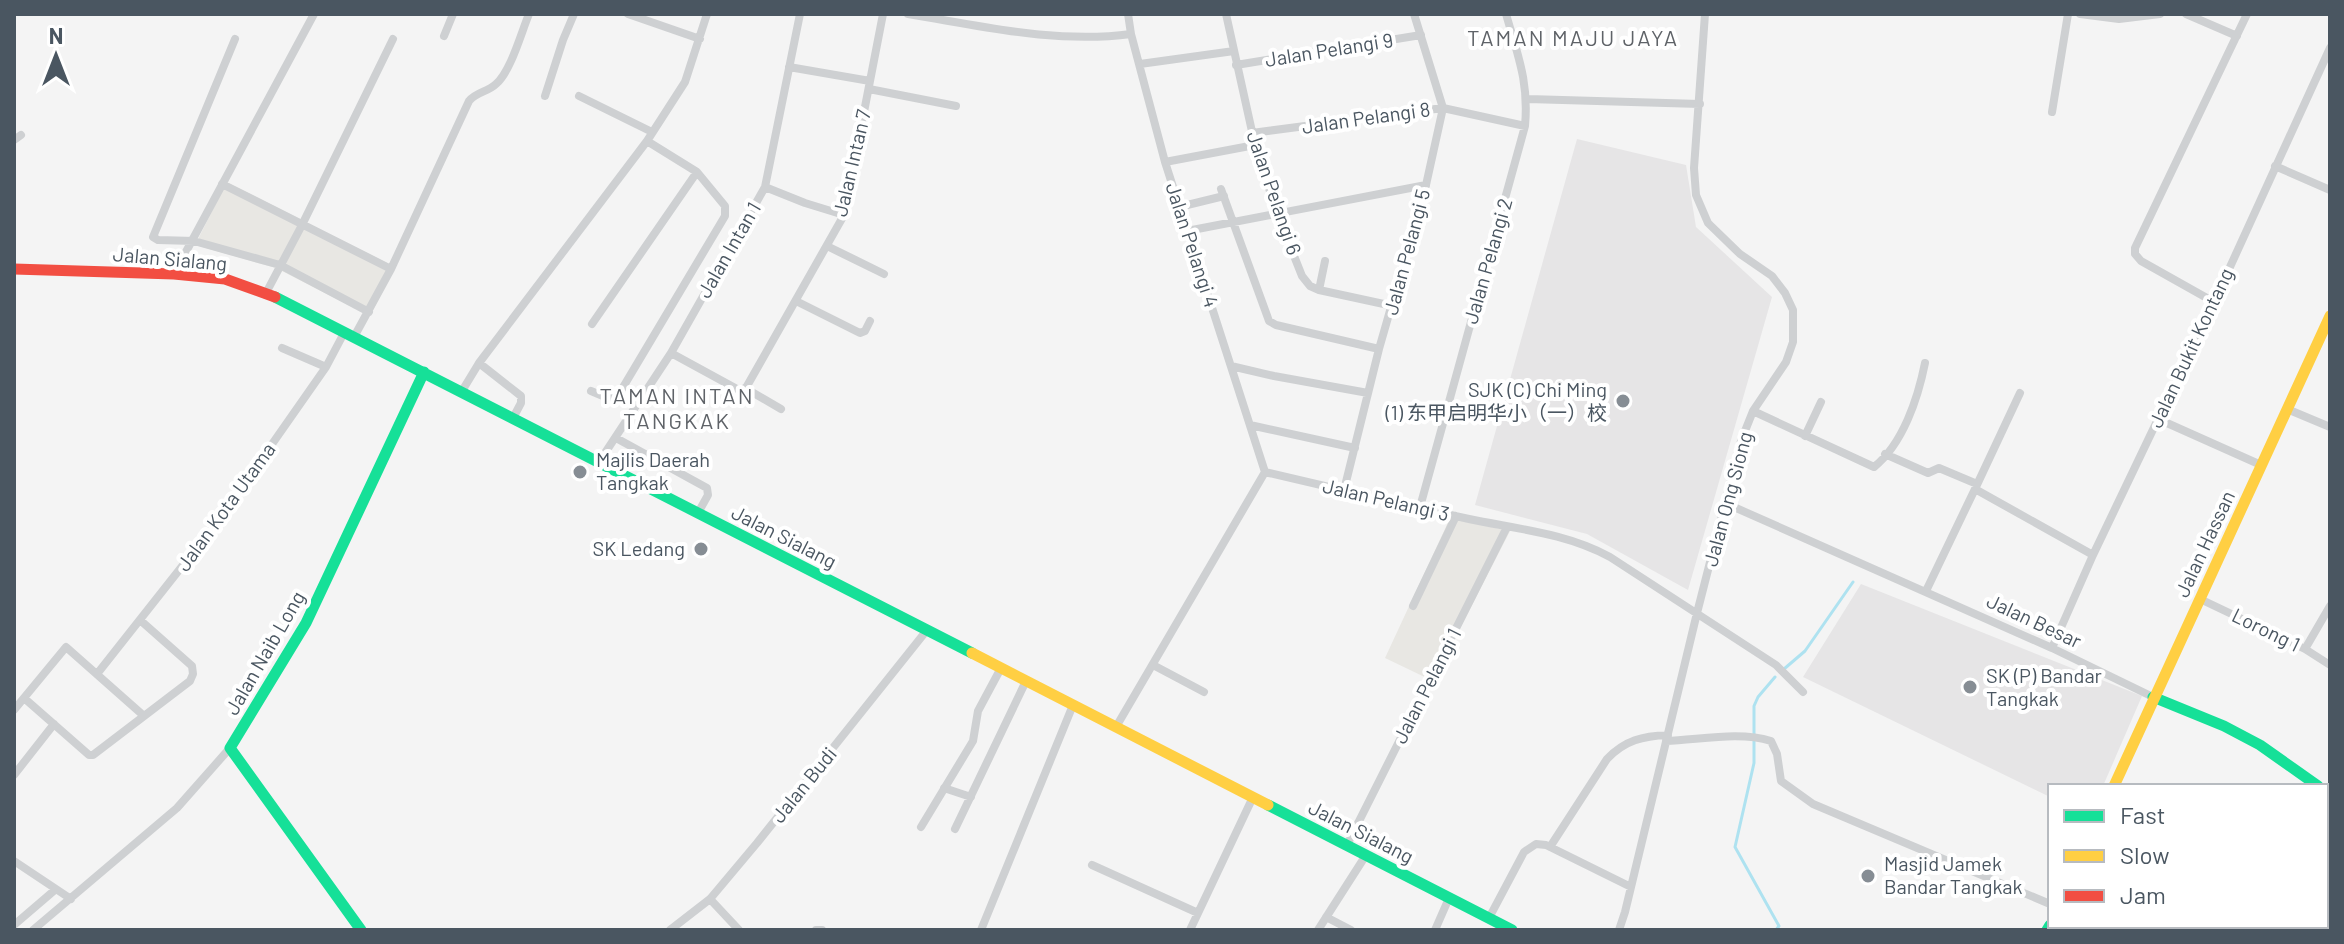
<svg xmlns="http://www.w3.org/2000/svg" width="2344" height="944" font-family="Barlow,'Noto Sans SC',sans-serif">
  <rect width="100%" height="100%" fill="#f4f4f4"/>
  <!-- commercial -->
  <path fill="#e8e7e3" d="M227 182 395 267 370 316 276 268 195 245Z
    M1450 518 1510 531 1433 681 1385 658Z"/>
  <!-- education -->
  <path fill="#e6e5e6" d="M1577 139 1686 165 1696 227 1772 297 1688 590 1587 534 1475 505Z
    M1861 584 2142 696 2103 786H2050V797L1803 677Z"/>
  <g fill="none" stroke-linecap="round" stroke-linejoin="round">
    <!-- stream -->
    <path stroke="#aee2f0" stroke-width="3" d="M1784 669 1805 651 1853 582
      M1775 677 1758 697 1754 706V763L1735 847 1779 926 1776 930"/>
    <!-- street -->
    <path stroke="#ced0d2" stroke-width="8" d="M628 14 700 39
      M908 14C982 26 1056 44 1131 34
      M1128 14 1131 34 1165 162 1265 472
      M1226 14 1255 145 1277 213 1302 276 1310 286 1319 290 1393 306
      M2080 14 2119 19 2160 14
      M2186 14 2237 36
      M444 36 453 14
      M235 39 153 237 158 240 194 241 280 265 369 312
      M1140 64 1234 51
      M1236 65 1421 35
      M789 67 870 81
      M869 89 956 106
      M545 96 563 40 574 14
      M579 96 652 132
      M1528 99 1700 104
      M2052 112 2068 14
      M1252 133 1443 108 1525 126
      M14 140 21 135
      M1165 162 1255 145
      M2275 166 2330 190
      M222 184 391 269
      M765 187 805 203 844 215
      M1221 189 1269 321 1276 325 1379 349
      M1179 207 1224 196
      M1187 231 1426 185
      M827 246 884 274
      M174 274 314 14
      M1319 290 1325 261
      M266 293 302 225 393 39
      M796 301 860 333 865 331 870 321
      M2214 302 2141 261 2135 254V248L2247 14
      M592 324 697 172 647 141
      M354 337 391 269 469 101C476 92 488 92 496 84 511 71 521 33 529 14
      M282 348 326 367
      M671 353 737 389 743 390 747 386 844 215 883 14
      M479 363 521 396V403L513 418
      M1231 366 1274 376 1368 393
      M745 388 781 409
      M462 391 479 363 647 141 685 82 707 14
      M591 391 610 399 619 394 725 216V206L697 172
      M2287 409 2330 427
      M1753 411 1874 467C1903 444 1918 398 1925 363
      M2158 419 2261 465
      M1250 425 1355 448
      M1805 436 1821 402
      M616 438 707 488 708 495 698 513
      M1885 454 1928 473 1939 468 1977 484
      M599 462 671 353 765 187 800 14
      M1265 472C1333 488 1401 504 1469 519 1517 529 1566 533 1610 557L1776 665 1803 692
      M1975 489 2020 393
      M1344 490 1379 349 1426 185 1443 108 1414 14
      M1727 504 2052 648 2153 697
      M1420 507 1525 126C1529 82 1518 56 1506 14
      M1926 591 1975 489 2093 555
      M2200 599 2305 649 2330 665
      M1413 606 1456 516
      M2052 648 2093 555 2214 302 2330 48
      M2305 649 2330 606
      M1153 665 1204 692
      M97 674 221 517 326 367 344 333
      M24 698 89 755H93L190 681 193 674 192 666 140 620
      M14 710 66 647 144 716
      M1116 727 1265 472
      M1666 741C1699 740 1739 731 1771 741L1777 754 1781 781 1813 804 2050 904
      M14 775 54 724
      M944 788 971 797
      M921 827 973 741 978 711 1001 668
      M955 829 1026 681
      M1347 845 1507 527
      M1550 847 1607 759C1625 740 1643 736 1668 735
      M14 861 71 899
      M1092 865 1198 913
      M710 899 739 930
      M1326 917 1351 930
      M1489 918 1524 852 1536 844 1546 845 1631 887
      M14 925 56 889
      M2208 926 2212 930
      M33 930 177 808 230 748
      M670 930 710 899 757 843 927 630
      M816 930H822
      M981 930 1073 705
      M1190 930 1253 797
      M1318 930 1366 855
      M1435 930 1449 898
      M1619 930 1625 912 1697 613 1741 441 1753 411 1786 362 1793 342V310L1785 293 1772 276 1740 254 1708 223 1696 195 1694 168 1705 14"/>
    <!-- fast -->
    <path stroke="#16e098" stroke-width="11" d="M275 297 972 653
      M2153 697 2224 726 2260 745 2318 786
      M1268 805 1512 930
      M361 930 230 748 306 623 424 372
      M2047 930 2050 925"/>
    <!-- slow -->
    <path stroke="#ffcf43" stroke-width="11" d="M972 653 1268 805
      M2114 786 2330 316"/>
    <!-- jam -->
    <path stroke="#f24e42" stroke-width="11" d="M14 269 174 274 225 279 275 297
      M2326 792 2330 795"/>
  </g>
  <!-- markers -->
  <g fill="#868d94" stroke="#fff" stroke-width="3">
    <circle cx="1623" cy="401" r="8"/>
    <circle cx="580" cy="472" r="8"/>
    <circle cx="701" cy="549" r="8"/>
    <circle cx="1970" cy="687" r="8"/>
    <circle cx="1868" cy="876" r="8"/>
  </g>
  <g text-anchor="middle" stroke-width="8" stroke-linejoin="round" paint-order="stroke">
    <!-- street labels -->
    <g font-size="20" fill="#4a5661" stroke="#fff">
      <text transform="translate(1329 50) rotate(-9)" y="7">Jalan Pelangi 9</text>
      <text transform="translate(1366 118) rotate(-8)" y="7">Jalan Pelangi 8</text>
      <text transform="translate(852 163) rotate(-77)" y="7">Jalan Intan 7</text>
      <text transform="translate(1274 193) rotate(71)" y="7">Jalan Pelangi 6</text>
      <text transform="translate(1192 245) rotate(72)" y="7">Jalan Pelangi 4</text>
      <text transform="translate(729 250) rotate(-60)" y="7">Jalan Intan 1</text>
      <text transform="translate(1407 252) rotate(-75)" y="7">Jalan Pelangi 5</text>
      <text transform="translate(170 259) rotate(5)" y="7">Jalan Sialang</text>
      <text transform="translate(1488 261) rotate(-74)" y="7">Jalan Pelangi 2</text>
      <text transform="translate(2191 348) rotate(-65)" y="7">Jalan Bukit Kontang</text>
      <text transform="translate(1728 499) rotate(-75)" y="7">Jalan Ong Siong</text>
      <text transform="translate(1386 500) rotate(13)" y="7">Jalan Pelangi 3</text>
      <text transform="translate(226 507) rotate(-54)" y="7">Jalan Kota Utama</text>
      <text transform="translate(784 537) rotate(27)" y="7">Jalan Sialang</text>
      <text transform="translate(2205 544) rotate(-65)" y="7">Jalan Hassan</text>
      <text transform="translate(2034 621) rotate(25)" y="7">Jalan Besar</text>
      <text transform="translate(2266 630) rotate(26)" y="7">Lorong 1</text>
      <text transform="translate(265 653) rotate(-60)" y="7">Jalan Naib Long</text>
      <text transform="translate(1427 686) rotate(-63)" y="7">Jalan Pelangi 1</text>
      <text transform="translate(804 785) rotate(-51)" y="7">Jalan Budi</text>
      <text transform="translate(1361 832) rotate(27)" y="7">Jalan Sialang</text>
    </g>
    <!-- poi labels -->
    <g font-size="20" fill="#4a5661" stroke="#fff" text-anchor="start">
      <text x="1607" y="397" text-anchor="end">SJK (C) Chi Ming<tspan x="1607" dy="23">(1) 东甲启明华小（一）校</tspan></text>
      <text x="596" y="467">Majlis Daerah<tspan x="596" dy="23">Tangkak</tspan></text>
      <text x="685" y="556" text-anchor="end">SK Ledang</text>
      <text x="1986" y="683">SK (P) Bandar<tspan x="1986" dy="23">Tangkak</tspan></text>
      <text x="1884" y="871">Masjid Jamek<tspan x="1884" dy="23">Bandar Tangkak</tspan></text>
    </g>
    <!-- neighbourhood labels -->
    <g font-size="22" letter-spacing="2" fill="#5f6368" stroke="#fff">
      <text x="1573" y="46">TAMAN MAJU JAYA</text>
      <text x="677" y="404">TAMAN INTAN<tspan x="677" dy="25">TANGKAK</tspan></text>
    </g>
  </g>
  <!-- border -->
  <rect width="2344" height="944" fill="none" stroke="#4a5661" stroke-width="32"/>
  <!-- legend -->
  <rect x="2048" y="784" width="280" height="144" fill="#ffffff" stroke="#b7bbc0" stroke-width="2"/>
  <rect x="2064" y="810" width="40" height="12" fill="#16e098" stroke="#b7bbc0" stroke-width="2"/>
  <text x="2120" y="824" font-size="24" fill="#4a5661">Fast</text>
  <rect x="2064" y="850" width="40" height="12" fill="#ffcf43" stroke="#b7bbc0" stroke-width="2"/>
  <text x="2120" y="864" font-size="24" fill="#4a5661">Slow</text>
  <rect x="2064" y="890" width="40" height="12" fill="#f24e42" stroke="#b7bbc0" stroke-width="2"/>
  <text x="2120" y="904" font-size="24" fill="#4a5661">Jam</text>
  <!-- north arrow -->
  <g transform="translate(56 56)" stroke="#ffffff" stroke-width="6" paint-order="stroke">
  <path d="M0-6L14 30L0 20L-14 30Z" fill="#4a5661"/>
  <text y="-12" font-size="22" font-weight="bold" text-anchor="middle" fill="#4a5661">N</text>
  </g>
</svg>
